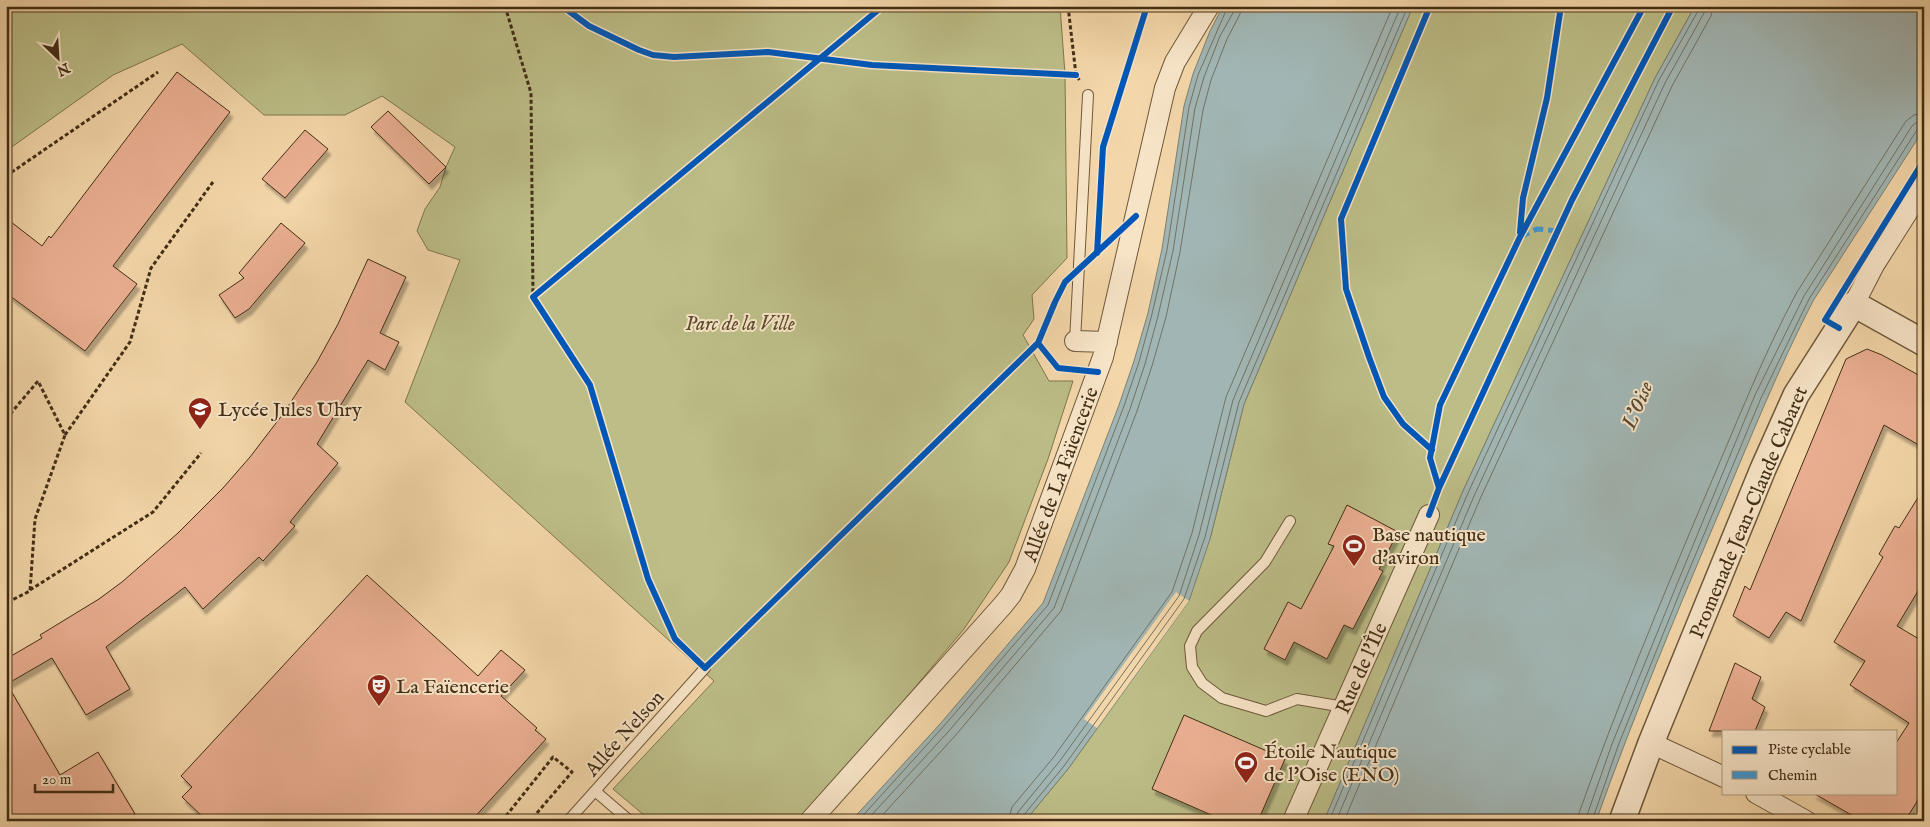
<svg xmlns="http://www.w3.org/2000/svg" width="1930" height="827" font-family="'IM FELL English',serif">
  <defs>
    <filter id="shadow"><feDropShadow dx="3" dy="5.5" stdDeviation="1" flood-color="#0004"/></filter>
  </defs>
  <rect width="100%" height="100%" fill="#f3d6a9"/>
  <filter id="stains"><feTurbulence type="fractalNoise" baseFrequency=".004" numOctaves="4"/><feColorMatrix values="0 0 0 0 .2 0 0 0 0 .09 0 0 0 0 .02 0 0 0 .5 -.17"/></filter>
  <radialGradient id="worn" r=".72"><stop offset=".6" stop-color="#630" stop-opacity="0"/><stop offset="1" stop-color="#630" stop-opacity=".3"/></radialGradient>
  <!-- green -->
  <path fill="#bcbd87" stroke="#7f764e" d="M6 6H1060L1065 74 1067 258 1032 295 1034 319 1023 335 1049 381H1073L1048 459 1009 562 964 629 843 773 796 821H651L613 789 714 681 405 402 460 260 428 250 417 231 425 209 440 187 446 167 455 147 382 96 345 115H264L182 44 113 75 6 151Z
    M1413 6H1695L1655 78 1463 491 1324 821H1025L1068 769 1091 737 1210 539 1244 404Z"/>
  <!-- water -->
  <path fill="#a1b6b4" stroke="#7b8074" d="M1223 6H1413L1244 404 1210 539 1189 601 1068 769 1025 821H851L940 724 1043 603 1119 405 1134 361 1148 313 1162 249 1184 106 1193 74 1210 31Z
    M1695 6H1924V129L1813 301C1778 369 1750 439 1721 508 1677 612 1634 715 1596 821H1324L1463 491 1655 78Z"/>
  <!-- pier -->
  <path fill="#f3d6a9" d="M1176 592 1189 601 1097 728 1084 719Z"/>
  <g fill="none" stroke-linecap="round" stroke-linejoin="round">
    <!-- shore -->
    <path stroke="#727264" stroke-width="1" d="M858 821 943 727 1048 605 1124 406 1139 362 1152 314 1167 250 1189 107 1198 75 1228 6
      M866 821 948 732 1054 608 1130 409 1145 364 1158 316 1173 251 1195 108 1204 77 1220 36 1233 13 1234 6
      M877 821 954 737 1061 611 1137 411 1152 366 1166 317 1180 252 1203 110 1211 80 1227 39 1240 14 1241 6
      M1008 821 1012 807 1053 758 1172 592 1192 533 1226 397 1393 6
      M1015 821 1018 812 1059 762 1179 596 1199 535 1233 400 1401 6
      M1022 821 1023 816 1064 766 1184 599 1205 537 1239 402 1408 6
      M1329 821 1468 493 1659 80 1698 11 1699 6
      M1336 821 1474 496 1665 83 1704 13 1705 6
      M1344 821 1480 499 1672 86 1711 16 1713 6
      M1578 821 1579 813C1617 707 1660 603 1704 499 1734 430 1761 359 1797 292L1906 121 1914 115 1924 113
      M1585 821 1612 744 1677 584 1755 395 1804 296 1912 126 1917 122 1924 120
      M1592 821 1618 746 1682 587 1761 398 1809 299 1917 130 1924 127"/>
  </g>
  <!-- building -->
  <path fill="#eaaf92" stroke="#422e15" filter="url(#shadow)" d="M177 72 230 112 113 266 137 284 85 351 6 293V218L42 246 49 236 51 238Z
    M388 111 446 167 429 184 371 127Z
    M305 130 328 149 285 198 262 179Z
    M281 223 305 243 249 309 235 318 219 295 244 278 239 273Z
    M368 259 406 277 380 333 399 342 385 370 368 360 317 444 338 463 290 522 295 526 263 561 259 557 203 609 185 587 106 647 130 689 86 715 52 658 7 684 60 775 98 752 135 814 123 821H6V659L42 638 40 635 99 599 122 582 178 533 223 488 250 457 283 414 317 362 338 324Z
    M1867 349 1882 355 1924 378V448L1884 425 1801 621 1786 612 1769 638 1733 616 1745 586 1750 590 1846 359Z
    M1924 488V581L1897 626 1924 642V790L1905 821H1862L1813 793H1896V743L1909 723 1850 685 1865 661 1834 642 1883 557 1879 554 1895 526 1899 528Z
    M1347 505 1398 532 1379 569 1383 571 1353 629 1344 625 1327 659 1294 642 1285 660 1264 649 1288 602 1301 609 1334 546 1328 544Z
    M367 575 478 676 501 650 525 670 501 696 537 728 535 730 546 739 471 821H207L182 797 192 787 181 776Z
    M1735 663 1761 677 1752 699 1765 707 1755 731H1709Z
    M1184 715 1285 759 1258 821H1225L1152 789Z"/>
  <g fill="none" stroke-linecap="round" stroke-linejoin="round">
    <!-- service casing -->
    <g stroke="#6e583a" stroke-width="12">
      <path id="service" d="M1075 341 1088 95
        M1290 521 1265 562 1197 631 1190 646 1192 667 1202 683 1222 698 1266 711 1297 699 1344 707
        M595 791 630 821
        M568 821 705 668"/>
    </g>
    <!-- minor casing -->
    <g stroke="#6e583a" stroke-width="22">
      <path id="minor" d="M1854 304 1874 265 1924 186
        M1075 341 1107 342
        M1651 743 1724 777
        M1756 793 1806 821
        M810 821 1003 605 1011 595 1025 569 1103 357 1165 88 1175 62 1209 6
        M1293 821 1429 515"/>
    </g>
    <!-- tertiary casing -->
    <g stroke="#6e583a" stroke-width="28">
      <path id="tertiary" d="M1622 821 1651 743 1763 469 1796 395 1854 304 1924 343"/>
    </g>
    <!-- path -->
    <path stroke="#422e15" stroke-width="3" stroke-dasharray="4 2.5" stroke-linecap="butt" d="M505 6 531 93 533 297
      M1068 6 1076 75 1080 81
      M6 176 158 72
      M6 419 38 381 65 435 35 519 30 591 6 603
      M65 435 130 342 151 268 213 182
      M30 590 153 512 201 453
      M502 821 553 757 572 772 530 821"/>
    <!-- service -->
    <use href="#service" stroke="#f7e4c7" stroke-width="10"/>
    <!-- minor -->
    <use href="#minor" stroke="#f7e4c7" stroke-width="20"/>
    <!-- tertiary -->
    <use href="#tertiary" stroke="#f7e4c7" stroke-width="25"/>
    <!-- quiet -->
    <path stroke="#3f97d3" stroke-width="5" stroke-dasharray="10 5" stroke-linecap="butt" d="M1520 237 1537 229 1558 231"/>
    <!-- cycleway casing -->
    <g stroke="#f7e4c7" stroke-width="9">
      <path id="cycleway" d="M562 6 589 26 639 50 653 55 674 57 768 52 872 65 1076 75
        M883 6 533 297 590 385 648 579 675 639 705 668 1038 343 1055 302 1065 282 1136 216
        M1430 6 1341 219 1346 289 1369 357 1384 397 1403 424 1432 450
        M1520 232 1523 198 1547 98 1561 6
        M1097 253 1103 147 1147 6
        M1839 328 1825 320 1924 160
        M1038 343 1058 368 1098 372
        M1439 488 1572 200 1673 6
        M1429 515 1439 488 1430 458 1440 405 1520 237 1644 6"/>
    </g>
    <!-- cycleway -->
    <use href="#cycleway" stroke="#0057b8" stroke-width="6"/>
  </g>
  <!-- icons -->
  <defs>
    <g id="school-pin" transform="scale(1.25)"><path d="M0 17L-7.5 6A9.5 9.5 0 1 1 7.5 6Z" fill="#8f2418" stroke="#f7e4c7"/><path d="M0-5L7-2L0 1L-7-2ZM-4 1L0 2.5L4 1V4Q0 6-4 4Z" fill="#fff"/></g>
    <g id="stadium-pin" transform="scale(1.25)"><path d="M0 17L-7.5 6A9.5 9.5 0 1 1 7.5 6Z" fill="#8f2418" stroke="#f7e4c7"/><path d="M0-5a6.5 5 0 1 0 0 10a6.5 5 0 1 0 0-10ZM-3.5-1.8h7v3.6h-7Z" fill="#fff"/></g>
    <g id="theatre-pin" transform="scale(1.25)"><path d="M0 17L-7.5 6A9.5 9.5 0 1 1 7.5 6Z" fill="#8f2418" stroke="#f7e4c7"/><path d="M-5-5.5Q0-4 5-5.5V0Q5 5 0 6Q-5 5-5 0ZM-3.3-2.5H-1v1.5H-3.3ZM1-2.5H3.3v1.5H1ZM-2.8 1Q0 5.5 2.8 1Z" fill="#fff"/></g>
  </defs>
  <g fill-rule="evenodd">
    <use href="#school-pin" x="200" y="409"/>
    <use href="#stadium-pin" x="1354" y="546"/>
    <use href="#theatre-pin" x="379" y="686"/>
    <use href="#stadium-pin" x="1246" y="763"/>
  </g>
  <g text-anchor="middle" stroke-width="4" stroke-linejoin="round" paint-order="stroke">
    <!-- park labels -->
    <g font-size="20" font-style="italic" fill="#5a4b2c" stroke="#f7e4c7">
      <text x="740" y="330">Parc de la Ville</text>
    </g>
    <!-- poi labels -->
    <g font-size="20" fill="#422e15" stroke="#f7e4c7" text-anchor="start">
      <text x="218" y="416">Lycée Jules Uhry</text>
      <text x="1372" y="541">Base nautique<tspan x="1372" dy="23">d'aviron</tspan></text>
      <text x="396" y="693">La Faïencerie</text>
      <text x="1264" y="758">Étoile Nautique<tspan x="1264" dy="23">de l'Oise (ENO)</tspan></text>
    </g>
    <!-- street labels -->
    <g font-size="20" fill="#422e15" stroke="#f7e4c7">
      <text transform="translate(1060 474) rotate(-70)" y="7">Allée de La Faïencerie</text>
      <text transform="translate(1748 512) rotate(-67)" y="7">Promenade Jean-Claude Cabaret</text>
      <text transform="translate(1361 668) rotate(-66)" y="7">Rue de l'Île</text>
      <text transform="translate(624 733) rotate(-48)" y="7">Allée Nelson</text>
    </g>
    <!-- water labels -->
    <g font-size="21" font-style="italic" fill="#554935" stroke="#f7e4c7">
      <text transform="translate(1637 405) rotate(-67)" y="7">L'Oise</text>
    </g>
  </g>
  <!-- margin -->
  <rect width="1930" height="827" fill="none" stroke="#f3d6a9" stroke-width="25"/>
  <rect x="8" y="8" width="1915" height="812" fill="none" stroke="#422e15" stroke-width="2.5"/>
  <rect x="12" y="12" width="1905" height="802" fill="none" stroke="#422e15"/>
  <!-- legend -->
  <rect x="1722" y="730" width="175" height="65" fill="#f7e4c7" stroke="#af9b80"/>
  <rect x="1732" y="746" width="25" height="8" fill="#0057b8" stroke="#af9b80"/>
  <text x="1768" y="754" font-size="15" fill="#422e15">Piste cyclable</text>
  <rect x="1732" y="771" width="25" height="8" fill="#3f97d3" stroke="#af9b80"/>
  <text x="1768" y="780" font-size="15" fill="#422e15">Chemin</text>
  <!-- north arrow -->
  <g transform="translate(58 58) rotate(155)" stroke="#f7e4c7" stroke-width="4" paint-order="stroke">
  <path d="M0-4L9 19L0 12L-9 19Z" fill="#422e15"/>
  <text y="-8" font-size="14" font-weight="bold" text-anchor="middle" fill="#422e15">N</text>
  </g>
  <!-- scale -->
  <path d="M35 784v8h78v-8" fill="none" stroke="#422e15" stroke-width="2.5"/>
  <text x="42" y="784" font-size="15" fill="#422e15" stroke="#f7e4c7" stroke-width="4" paint-order="stroke">20 m</text>
  <rect width="100%" height="100%" filter="url(#stains)"/>
  <rect width="100%" height="100%" fill="url(#worn)"/>
</svg>
